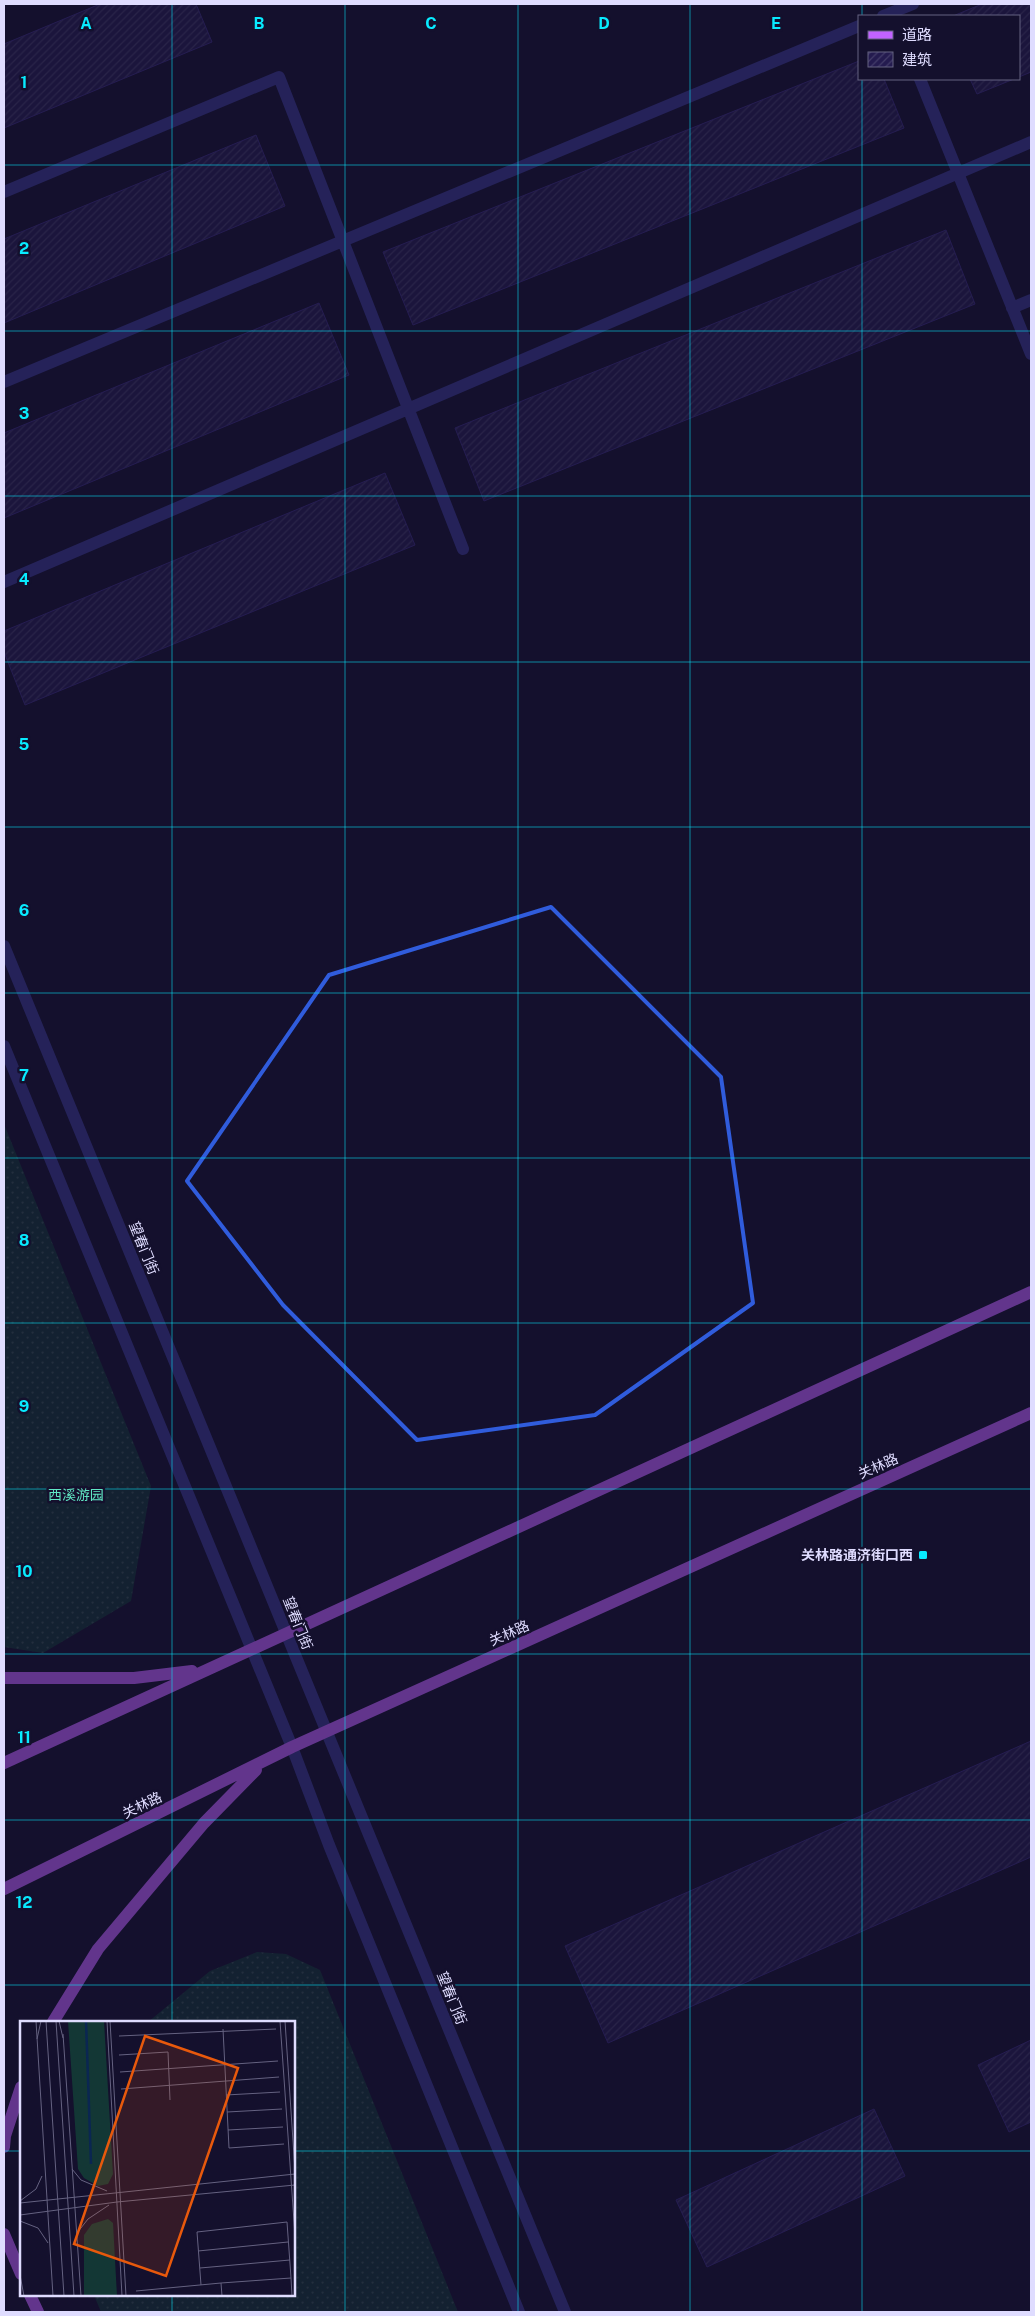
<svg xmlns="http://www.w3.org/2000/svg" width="1035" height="2316" font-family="'Public Sans','Noto Sans SC',sans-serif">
  <defs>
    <pattern id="grass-dots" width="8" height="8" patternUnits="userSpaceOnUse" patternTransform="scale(1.25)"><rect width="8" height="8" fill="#133735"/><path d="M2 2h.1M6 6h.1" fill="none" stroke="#355353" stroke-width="1.8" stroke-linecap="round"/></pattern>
    <pattern id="building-hatch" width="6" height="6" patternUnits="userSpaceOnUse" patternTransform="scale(1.25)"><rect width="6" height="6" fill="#241b4f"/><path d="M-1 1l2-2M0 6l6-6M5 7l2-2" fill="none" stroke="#433c69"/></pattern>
  </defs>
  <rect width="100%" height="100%" fill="#14102d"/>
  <!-- grass -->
  <path fill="url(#grass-dots)" d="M4 1124 151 1486 131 1601 43 1653 4 1647Z
    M257 1952 286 1954 320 1970 458 2312H101L94 2295H294V2022H148L210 1971Z"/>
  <!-- building -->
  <path fill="url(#building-hatch)" stroke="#3a2c7c" d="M100 4H196L212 42 4 128V44Z
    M982 4H1031V72L1019 77V16H953Z
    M859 61V79H884L904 128 413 325 383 252Z
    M970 79H1014L977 94Z
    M256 135 285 206 4 323V239Z
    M946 230 975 304 484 501 455 428Z
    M319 303 349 375 4 518V433Z
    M385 473 415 545 25 705 4 652V631Z
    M1031 1741V1857L608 2043 565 1946Z
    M1031 2040V2122L1009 2132 978 2065Z
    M874 2109 905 2176 707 2267 676 2200Z"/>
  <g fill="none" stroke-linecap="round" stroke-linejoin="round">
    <!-- service -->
    <path stroke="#3a398e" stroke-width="12" d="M883 16 913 4
      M920 79 1031 354
      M4 192 279 77 463 549
      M1012 308 1031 300
      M4 382 859 26
      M4 582 1031 142"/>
    <!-- tertiary -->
    <path stroke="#3a398e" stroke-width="12" d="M4 946 565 2312
      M4 1046 292 1747 329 1845 519 2312"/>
    <!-- primary -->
    <path stroke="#c163ff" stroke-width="12" d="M4 1678H134L192 1671
      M4 1763 1031 1292
      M4 1889 292 1747 1031 1413
      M53 2022 98 1949 204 1823 256 1770
      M4 2147 5 2136 21 2087
      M4 2234 21 2274
      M30 2295 38 2312"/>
  </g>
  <!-- marked area -->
  <path d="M0 0H1035V2316H0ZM551 907 721 1077 753 1303 595 1415 417 1440 283 1305 187 1181 329 975Z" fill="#14102d" fill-opacity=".55" fill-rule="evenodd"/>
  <path fill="none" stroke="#305cdc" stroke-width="4" stroke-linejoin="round" d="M551 907 721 1077 753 1303 595 1415 417 1440 283 1305 187 1181 329 975Z"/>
  <!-- grid -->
  <path fill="none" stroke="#08ebff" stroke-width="1" stroke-opacity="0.55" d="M172 4V2022M345 4V2312M518 4V2312M690 4V2312M862 4V16M862 79V2312M4 165H1031M4 331H1031M4 496H1031M4 662H1031M4 827H1031M4 993H1031M4 1158H1031M4 1323H1031M4 1489H1031M4 1654H1031M4 1820H1031M4 1985H1031M4 2151H21M294 2151H1031M172 2295V2312"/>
  <!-- markers -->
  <rect fill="#08ebff" stroke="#14102d" stroke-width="2" x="918" y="1550" width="10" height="10" rx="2.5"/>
  <g text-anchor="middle" stroke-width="5" stroke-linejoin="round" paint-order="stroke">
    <!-- street labels -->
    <g font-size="14" fill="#dfdcff" stroke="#14102d">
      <text transform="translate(144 1248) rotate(68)" y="5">望春门街</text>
      <text transform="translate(878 1466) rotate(-24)" y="5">关林路</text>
      <text transform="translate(298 1623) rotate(68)" y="5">望春门街</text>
      <text transform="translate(509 1633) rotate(-24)" y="5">关林路</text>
      <text transform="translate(142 1805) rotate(-26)" y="5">关林路</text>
      <text transform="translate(452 1998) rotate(68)" y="5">望春门街</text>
    </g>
    <!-- park labels -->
    <g font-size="14" fill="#60e7c3" stroke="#14102d">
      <text x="76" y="1500">西溪游园</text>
    </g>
    <!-- poi labels -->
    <g font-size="14" font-weight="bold" fill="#dfdcff" stroke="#14102d" text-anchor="end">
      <text x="913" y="1560">关林路通济街口西</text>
    </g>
  </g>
  <!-- overview -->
  <g transform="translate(20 2021)">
    <rect width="275" height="275" fill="#14102d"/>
    <path d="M48 0H84L93 153 88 163 78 165 64 157 58 148ZM88 198 93 202 97 275H64V214L72 203Z" fill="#133735"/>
    <path fill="none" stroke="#0a2652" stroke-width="2.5" d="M66 0 71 143"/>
    <path fill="none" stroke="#656281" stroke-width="1" d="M16 0 33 275M26 0 44 275M36 0 54 275M39 0 43 17M87 0 102 275M90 0 106 275M260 0 275 215M265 0 275 150M203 8 209 127 264 123M43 13 61 275M99 15 256 8M17 18 21 0M99 34 148 31 150 79M100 51 258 40M101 68 259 56M206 74 260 71M207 91 262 88M208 109 263 106M52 148 61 159 87 170M0 180 16 168 22 155M0 182 275 153M0 194 97 181 275 164M0 200 18 207 28 222M57 212 68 198 89 184M178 230 268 221M180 247 270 239M0 254 4 275M271 257 272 275M181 264 177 211 267 201 271 257 201 262M116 270 201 262 202 275"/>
    <path fill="#e8590c" fill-opacity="0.15" stroke="#e8590c" stroke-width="2.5" d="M125 15 218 47 146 255 54 223Z"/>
    <rect width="275" height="275" fill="none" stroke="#dfdcff" stroke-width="2.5"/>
  </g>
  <g font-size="16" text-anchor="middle" font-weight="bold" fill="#08ebff" stroke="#14102d" stroke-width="5" stroke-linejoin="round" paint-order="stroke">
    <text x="86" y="29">A</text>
    <text x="259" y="29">B</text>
    <text x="431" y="29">C</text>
    <text x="604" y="29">D</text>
    <text x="776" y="29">E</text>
    <text x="24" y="88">1</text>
    <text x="24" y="254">2</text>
    <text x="24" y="419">3</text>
    <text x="24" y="585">4</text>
    <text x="24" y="750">5</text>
    <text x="24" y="916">6</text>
    <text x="24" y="1081">7</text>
    <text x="24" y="1246">8</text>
    <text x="24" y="1412">9</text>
    <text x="24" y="1577">10</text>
    <text x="24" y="1743">11</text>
    <text x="24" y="1908">12</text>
  </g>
  <!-- border -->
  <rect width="1035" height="2316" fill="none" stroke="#dfdcff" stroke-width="10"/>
  <!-- legend -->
  <rect x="858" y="15" width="162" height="65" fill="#14102d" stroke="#656281"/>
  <rect x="868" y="31" width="25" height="8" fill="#c163ff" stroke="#656281"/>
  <text x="902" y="40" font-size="15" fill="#dfdcff">道路</text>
  <rect x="868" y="52" width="25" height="15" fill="url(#building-hatch)" stroke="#656281"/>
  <text x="902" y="65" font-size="15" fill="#dfdcff">建筑</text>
</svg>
